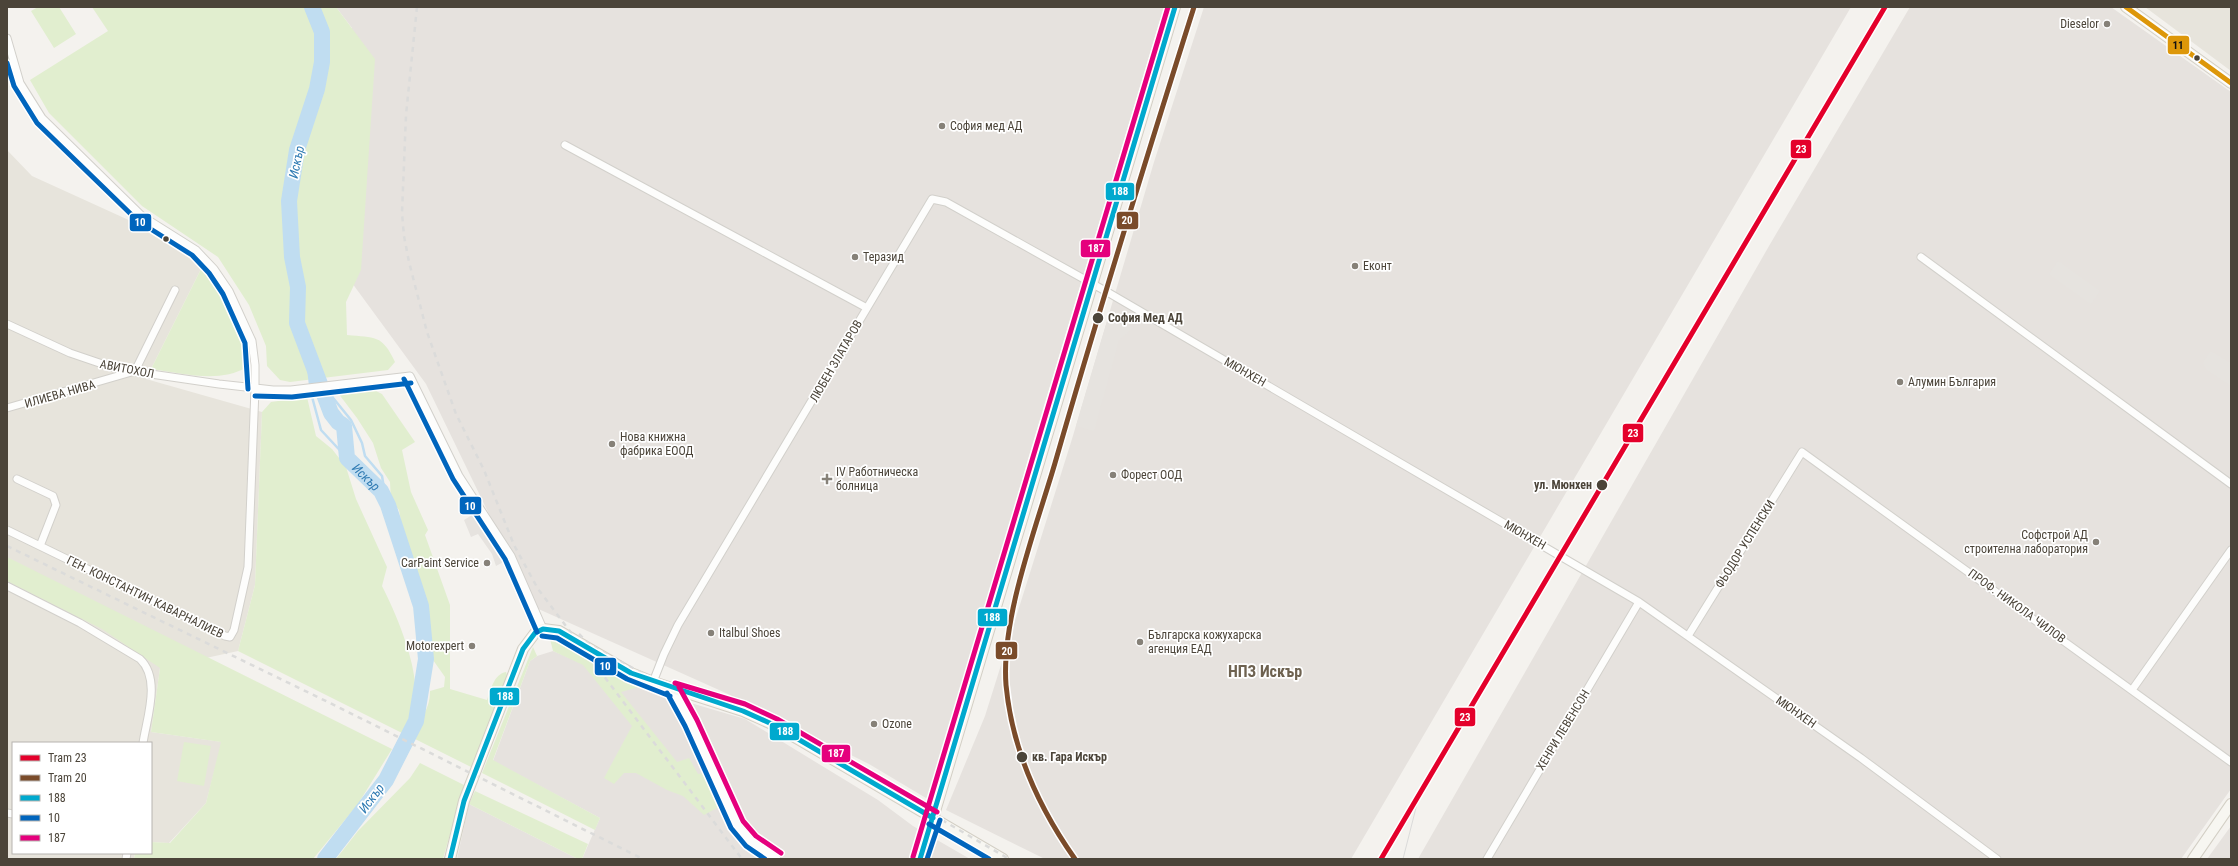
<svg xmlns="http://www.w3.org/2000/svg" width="2238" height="866" font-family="'Roboto Condensed',sans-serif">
  <rect width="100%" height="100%" fill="#f4f2ee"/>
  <!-- residential -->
  <path fill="#e7e4dc" d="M2145 7H2231V71Z
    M7 150 32 176 144 227 203 265 146 379 262 412 255 585 238 651 160 668 151 732 222 742 206 803 169 843 151 842V743H13V853H135L134 859H7Z"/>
  <!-- industrial -->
  <path fill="#e6e2de" d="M336 7H1164L1028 459 931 801 869 764 728 694 534 607 426 384 333 257 352 28Z
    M1204 7H1851L1351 859H1045L946 810 985 716 1072 439 1154 162Z
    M1910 7H2111L2231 92V789L2181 859H1418L1769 246Z
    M553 651 650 691 745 719 878 800 913 826 970 859H582L600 818 493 761 530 661 537 656Z
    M469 804 578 859H457Z
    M2231 826V859H2207Z"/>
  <!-- green -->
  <path fill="#e1eecf" d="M38 7H59L76 34 54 48 31 11Z
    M92 7H336L375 59 361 270 346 302 347 335C375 338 382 334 395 362L388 370 290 382 280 380 267 366 266 346 249 305 218 257 142 206 49 113 30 80 108 31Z
    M203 265 227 297 249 353 247 367C219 384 182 373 151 369Z
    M372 389 382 394 415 442 402 450 411 492 428 530 425 535 450 605V689L487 700C491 689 494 674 506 672L508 678 473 768 413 738C418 718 430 713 430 691L444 687 445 677 433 660 427 612 403 533 399 510 391 501 390 482 381 468 373 443 357 418 338 393Z
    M307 397 316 436 332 449 346 467 356 499 387 567 382 586C396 613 422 674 414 704 412 714 406 723 402 733L238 651 255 585 262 412 271 402Z
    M7 557 392 749 358 804 313 859H134L135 853H151V842L170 843 206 803 221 742 151 732 160 668 102 629 7 581Z
    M550 639 639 687 621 692 677 762 689 758 698 774 703 773 719 807 704 815 683 796 667 790 636 773H624L614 784 604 778 632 726 583 665 553 651Z
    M533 647 537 656 530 661 493 760 600 818 595 830 482 773Z
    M184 742 211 746 204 786 177 781Z
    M420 763 464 785 443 859H336L358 831 410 778Z
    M475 791 588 844 582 859H578L469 804Z"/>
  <!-- parking -->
  <path fill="#e6e3df" d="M2058 261 2100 291 2091 304 2049 274Z
    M1108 318 1134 327 1119 340 1094 431 1076 426Z
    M2211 351 2231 363V386L2206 369 2203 362Z
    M477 512 507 560 496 566 492 554 478 534 471 537 464 520Z"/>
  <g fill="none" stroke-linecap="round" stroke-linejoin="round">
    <!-- stream -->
    <path stroke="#c0ddf1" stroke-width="2.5" d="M306 348 311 393 321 430 347 458
      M317 378 321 384
      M325 388 351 420 362 443 365 456 382 476 386 500"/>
    <!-- river -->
    <path stroke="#c0ddf1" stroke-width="16" id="s1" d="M312 7 322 32V62L317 89 297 150 289 201 292 257 298 287 297 323 331 413 338 422 344 426 347 458 381 491 388 505 421 606 426 659 416 721 386 780 325 859"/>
    <!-- street casing -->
    <g stroke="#d2d0cb" stroke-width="9">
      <path id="street" d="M7 38 20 83 42 118 142 216 196 250 214 269 229 291 252 341 255 365V389L248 567 234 630 230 637 225 636 7 530
        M565 145 867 308
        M1921 257 2231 484
        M7 324 70 353 117 369 219 384 273 390H291L410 376 459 476 511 556 543 629
        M7 408 135 371 175 290
        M17 479 53 496 56 505 40 546
        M7 586 80 623 140 659C161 679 147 717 143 743
        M1688 636 1802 452 2231 762
        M653 682 664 654 678 625 932 199 946 202 1109 293 1639 602 1861 758 1997 859
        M673 690 691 723 737 825 751 841 777 859
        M2132 690 2231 550
        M7 813 13 814
        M126 859 127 853
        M920 859 933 818
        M1487 859 1639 602"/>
    </g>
    <!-- secondary casing -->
    <g stroke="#d3cfc5" stroke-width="12">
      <path id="secondary" d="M2126 7 2231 83
        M933 818 1175 7
        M450 859 464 801 523 649 535 633 543 629 559 631 631 673 653 682 743 711 774 725 1003 859
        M2193 859 2231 804"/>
    </g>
    <!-- street -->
    <use href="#street" stroke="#fdfdfc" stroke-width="7"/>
    <!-- secondary -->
    <use href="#secondary" stroke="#f7f6f1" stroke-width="10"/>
    <!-- tram -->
    <path stroke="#dbdbda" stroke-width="1" d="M1403 859 1419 796"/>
    <!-- rail -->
    <path stroke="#dbdbda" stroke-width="2.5" stroke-dasharray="5 5" stroke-linecap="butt" d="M417 7 406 115 402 213 404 236 409 262 427 332 456 414 484 470 514 545 538 589 742 859
      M7 546 330 703 643 859
      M579 634 590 645 653 679 747 710 784 728 1009 859"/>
    <!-- bus-1 casing -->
    <g stroke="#fff" stroke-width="8">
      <path id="bus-1" d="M450 859 464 801 523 649 535 633 543 629 559 631 631 673 743 711 774 725 933 818
        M920 859 1175 7"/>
    </g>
    <!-- bus-2 casing -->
    <g stroke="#fff" stroke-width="8">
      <path id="bus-2" d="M7 63 14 86 37 123 138 221 192 255 209 273 223 294 245 343 248 389
        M404 379 453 479 505 559 537 632
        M255 396 292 397 411 383
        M542 636 557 638 627 679 670 696
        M667 693 685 726 731 828 746 846 765 859
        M929 824 989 859
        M927 859 940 820"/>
    </g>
    <!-- bus-3 casing -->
    <g stroke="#fff" stroke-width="8">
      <path id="bus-3" d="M675 683 745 704 777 719 937 812
        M679 687 697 720 743 821 756 836 781 853
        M913 857 1168 7"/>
    </g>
    <!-- bus-4 casing -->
    <g stroke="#fff" stroke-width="8">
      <path id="bus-4" d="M2126 7 2231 83"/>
    </g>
    <!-- bus-1 -->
    <use href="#bus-1" stroke="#00a9ce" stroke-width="5"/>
    <!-- bus-2 -->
    <use href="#bus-2" stroke="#0065bd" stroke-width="5"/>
    <!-- bus-3 -->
    <use href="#bus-3" stroke="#e5007d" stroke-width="5"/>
    <!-- bus-4 -->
    <use href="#bus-4" stroke="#dd9709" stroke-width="5"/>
    <!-- tram-1 casing -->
    <g stroke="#fff" stroke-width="8">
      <path id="tram-1" d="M1381 859 1885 7"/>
    </g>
    <!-- tram-2 casing -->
    <g stroke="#fff" stroke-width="8">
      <path id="tram-2" d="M1075 859C1039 808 1012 748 1006 685 1001 618 1036 528 1055 463 1099 310 1146 159 1194 7"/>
    </g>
    <!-- tram-1 -->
    <use href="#tram-1" stroke="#e4002b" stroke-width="5"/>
    <!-- tram-2 -->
    <use href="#tram-2" stroke="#7a4b2a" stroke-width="5"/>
  </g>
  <!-- markers -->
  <g fill="#868178" stroke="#fff" stroke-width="1.5">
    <circle cx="2107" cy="24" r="4"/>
    <circle cx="942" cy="126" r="4"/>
    <circle cx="855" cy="257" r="4"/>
    <circle cx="1355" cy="266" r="4"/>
    <circle cx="1900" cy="382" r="4"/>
    <circle cx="612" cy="444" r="4"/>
    <circle cx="1113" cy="475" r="4"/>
    <path d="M825 473h4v4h4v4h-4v4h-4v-4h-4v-4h4z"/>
    <circle cx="2096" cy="542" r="4"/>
    <circle cx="487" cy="563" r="4"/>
    <circle cx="711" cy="633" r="4"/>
    <circle cx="1140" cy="642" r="4"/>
    <circle cx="472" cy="646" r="4"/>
    <circle cx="874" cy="724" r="4"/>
  </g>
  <g fill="#4b4439" stroke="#fff" stroke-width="1.5">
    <circle cx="2197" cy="58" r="3.5"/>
    <circle cx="166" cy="239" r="3.5"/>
    <circle cx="1098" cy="318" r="6"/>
    <circle cx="1602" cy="485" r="6"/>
    <circle cx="1022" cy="757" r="6"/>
  </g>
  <g text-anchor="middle" stroke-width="3.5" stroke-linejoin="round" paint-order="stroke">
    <!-- poi labels -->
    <g font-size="12" fill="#4b4439" stroke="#fff" text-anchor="start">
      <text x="2099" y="28" text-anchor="end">Dieselor</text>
      <text x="950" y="130">София мед АД</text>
      <text x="863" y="261">Теразид</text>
      <text x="1363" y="270">Еконт</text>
      <text x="1908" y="386">Алумин България</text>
      <text x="620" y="441">Нова книжна<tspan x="620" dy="14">фабрика ЕООД</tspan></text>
      <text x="836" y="476">IV Работническа<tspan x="836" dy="14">болница</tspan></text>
      <text x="1121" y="479">Форест ООД</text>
      <text x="2088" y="539" text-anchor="end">Софстрой АД<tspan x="2088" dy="14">строителна лаборатория</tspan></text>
      <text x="479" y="567" text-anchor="end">CarPaint Service</text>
      <text x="719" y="637">Italbul Shoes</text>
      <text x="1148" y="639">Българска кожухарска<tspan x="1148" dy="14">агенция ЕАД</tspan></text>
      <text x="464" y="650" text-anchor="end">Motorexpert</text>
      <text x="882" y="728">Ozone</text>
    </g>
    <!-- stop labels -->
    <g font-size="12" font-weight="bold" fill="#4b4439" stroke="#fff" text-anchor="start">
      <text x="1108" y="322">София Мед АД</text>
      <text x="1592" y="489" text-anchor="end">ул. Мюнхен</text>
      <text x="1032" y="761">кв. Гара Искър</text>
    </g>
    <!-- street labels -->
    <g font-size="12" fill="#4b4439" stroke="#fff">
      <text transform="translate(836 361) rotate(-60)" y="4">ЛЮБЕН ЗЛАТАРОВ</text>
      <text transform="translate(127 369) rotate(11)" y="4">АВИТОХОЛ</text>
      <text transform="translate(1245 372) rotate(30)" y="4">МЮНХЕН</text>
      <text transform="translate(60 394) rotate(-16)" y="4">ИЛИЕВА НИВА</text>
      <text transform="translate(1525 535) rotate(30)" y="4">МЮНХЕН</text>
      <text transform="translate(1745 544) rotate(-58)" y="4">ФЬОДОР УСПЕНСКИ</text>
      <text transform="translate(145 597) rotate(26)" y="4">ГЕН. КОНСТАНТИН КАВАРНАЛИЕВ</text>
      <text transform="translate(2017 606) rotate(36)" y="4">ПРОФ. НИКОЛА ЧИЛОВ</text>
      <text transform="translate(1796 712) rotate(35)" y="4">МЮНХЕН</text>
      <text transform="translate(1563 730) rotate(-59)" y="4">ХЕНРИ ЛЕВЕНСОН</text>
    </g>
    <!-- water labels -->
    <g font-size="13" font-style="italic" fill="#2e7ab2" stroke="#fff">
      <text transform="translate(296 162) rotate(-78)" y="5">Искър</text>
      <text dy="5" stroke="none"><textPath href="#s1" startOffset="497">Искър</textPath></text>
      <text transform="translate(371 798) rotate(-53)" y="5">Искър</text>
    </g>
    <!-- district labels -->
    <g font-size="16" font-weight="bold" fill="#6e6250" stroke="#fff">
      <text x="1265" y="677">НПЗ Искър</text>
    </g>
  </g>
  <g stroke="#fff" stroke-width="1.5">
    <rect x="2167" y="35" width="23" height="20" rx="4" fill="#dd9709"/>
    <rect x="1790" y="139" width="22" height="20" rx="4" fill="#e4002b"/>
    <rect x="1105" y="182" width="30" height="19" rx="4" fill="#00a9ce"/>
    <rect x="1116" y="211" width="23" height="19" rx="4" fill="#7a4b2a"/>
    <rect x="129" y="213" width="23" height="19" rx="4" fill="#0065bd"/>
    <rect x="1080" y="239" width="31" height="19" rx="4" fill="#e5007d"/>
    <rect x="1622" y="423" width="22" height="20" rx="4" fill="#e4002b"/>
    <rect x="459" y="496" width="23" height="19" rx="4" fill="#0065bd"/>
    <rect x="977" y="608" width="31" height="19" rx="4" fill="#00a9ce"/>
    <rect x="995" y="641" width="23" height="19" rx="4" fill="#7a4b2a"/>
    <rect x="594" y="657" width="23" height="19" rx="4" fill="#0065bd"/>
    <rect x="489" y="687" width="31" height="19" rx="4" fill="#00a9ce"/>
    <rect x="1454" y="707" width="22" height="20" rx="4" fill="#e4002b"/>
    <rect x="769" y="722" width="31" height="19" rx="4" fill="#00a9ce"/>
    <rect x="821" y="744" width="30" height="19" rx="4" fill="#e5007d"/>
  </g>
  <g font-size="11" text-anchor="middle" font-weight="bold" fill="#fff">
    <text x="1801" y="153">23</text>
    <text x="1120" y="195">188</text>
    <text x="1127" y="224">20</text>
    <text x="140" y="226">10</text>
    <text x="1096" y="252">187</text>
    <text x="1633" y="437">23</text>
    <text x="470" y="510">10</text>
    <text x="992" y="621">188</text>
    <text x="1007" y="655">20</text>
    <text x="605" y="670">10</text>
    <text x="505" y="700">188</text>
    <text x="1465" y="721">23</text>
    <text x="785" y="735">188</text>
    <text x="836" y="757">187</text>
  </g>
  <g font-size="11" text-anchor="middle" font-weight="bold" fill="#111">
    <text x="2178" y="49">11</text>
  </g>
  <!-- border -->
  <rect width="2238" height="866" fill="none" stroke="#4b4439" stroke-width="16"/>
  <!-- legend -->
  <rect x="12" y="742" width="140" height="112" fill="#ffffff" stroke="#b7b4b0"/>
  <rect x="20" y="755" width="20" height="6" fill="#e4002b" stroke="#b7b4b0"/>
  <text x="48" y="762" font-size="12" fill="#4b4439">Tram 23</text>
  <rect x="20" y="775" width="20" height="6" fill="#7a4b2a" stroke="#b7b4b0"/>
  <text x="48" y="782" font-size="12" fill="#4b4439">Tram 20</text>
  <rect x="20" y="795" width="20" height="6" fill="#00a9ce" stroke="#b7b4b0"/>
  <text x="48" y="802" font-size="12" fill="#4b4439">188</text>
  <rect x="20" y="815" width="20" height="6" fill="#0065bd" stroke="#b7b4b0"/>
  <text x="48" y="822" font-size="12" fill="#4b4439">10</text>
  <rect x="20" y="835" width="20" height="6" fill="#e5007d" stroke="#b7b4b0"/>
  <text x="48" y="842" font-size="12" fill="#4b4439">187</text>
</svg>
